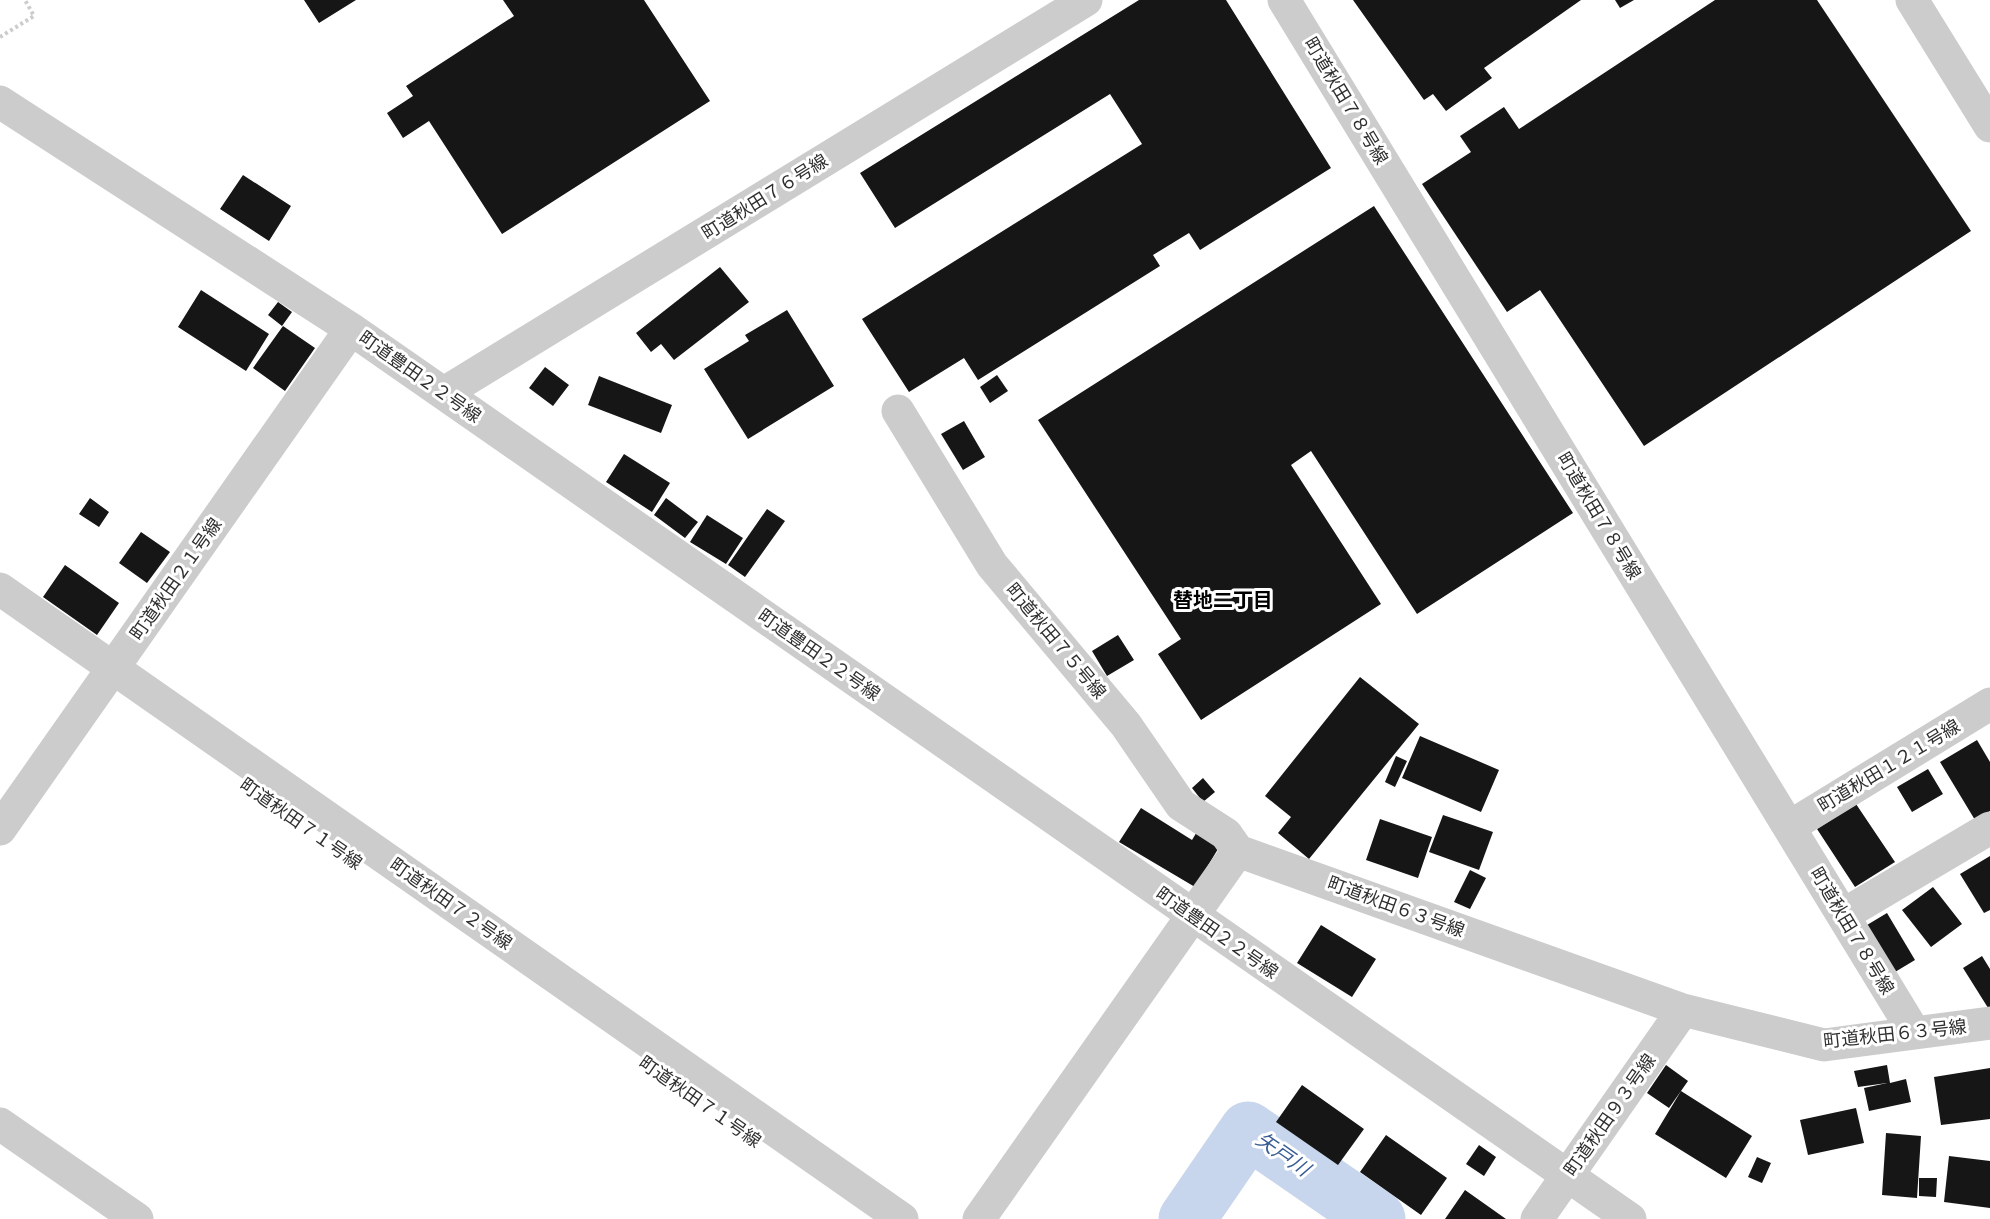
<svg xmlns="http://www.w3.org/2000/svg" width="1990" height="1219" font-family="'Golos Text','Noto Sans JP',sans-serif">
  <rect width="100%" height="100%" fill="#fff"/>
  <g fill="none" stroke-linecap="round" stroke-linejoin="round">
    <!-- river -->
    <path stroke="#c7d6ed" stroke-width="57" d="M1187 1219 1248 1130 1377 1219"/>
  </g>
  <!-- building -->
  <path fill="#161616" d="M304 0H356L319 23Z
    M503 0H644L710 101 502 234 429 121 403 138 387 113 413 96 406 86 514 16Z
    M1139 0H1226L1331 168 1200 250 1189 233 1153 255 1160 266 978 380 964 358 909 392 862 319 1142 144 1110 94 895 228 860 173Z
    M1353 0H1581L1484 68 1492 78 1446 111 1433 94 1424 100Z
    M1615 0H1634L1620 8Z
    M1715 0H1817L1971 231 1644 446 1540 290 1507 312 1422 184 1471 152 1460 136 1504 107 1519 129Z
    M243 175 291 206 269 241 220 209Z
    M1374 206 1573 513 1417 614 1311 451 1291 465 1381 604 1201 720 1158 654 1181 639 1038 420Z
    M720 267 749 302 674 360 661 344 651 352 636 333Z
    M201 290 269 334 246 371 178 327Z
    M278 302 292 312 282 326 268 315Z
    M787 310 834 386 748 439 704 369 749 341 745 335Z
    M283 326 315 348 285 391 253 368Z
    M545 367 569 385 553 406 529 388Z
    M997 375 1008 391 990 403 980 387Z
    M599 376 672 405 661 433 588 405Z
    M964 421 985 457 963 470 941 434Z
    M624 454 670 483 652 512 606 482Z
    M90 498 109 512 99 527 79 514Z
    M666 498 698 522 685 538 654 515Z
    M767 509 785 521 745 577 728 565Z
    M707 515 743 538 726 564 690 542Z
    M141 532 170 552 147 583 119 563Z
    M65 565 119 603 97 635 43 597Z
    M1118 635 1134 660 1107 676 1092 651Z
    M1360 677 1419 724 1309 859 1278 833 1291 817 1265 796Z
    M1420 736 1499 770 1481 812 1402 778Z
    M1977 740 1990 762V811L1975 820 1940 762Z
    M1396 756 1407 761 1395 787 1385 782Z
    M1928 769 1943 794 1912 812 1897 787Z
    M1203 778 1215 792 1203 802 1192 788Z
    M1856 804 1895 862 1855 887 1817 829Z
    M1141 808 1192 840 1198 830 1221 844 1195 887 1119 842Z
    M1443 815 1493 832 1479 870 1429 852Z
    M1380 819 1432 837 1418 878 1366 860Z
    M1990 856V910L1984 913 1960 874Z
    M1470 870 1486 878 1470 909 1454 902Z
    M1933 887 1962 924 1931 947 1902 910Z
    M1887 913 1915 960 1895 972 1867 925Z
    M1321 925 1376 959 1352 997 1297 963Z
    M1982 956 1990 969V1011L1963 968Z
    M1666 1065 1688 1081 1669 1108 1647 1093Z
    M1887 1065 1890 1083 1906 1079 1911 1102 1869 1111 1864 1088 1887 1083 1858 1087 1854 1071Z
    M1990 1068V1119L1941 1125 1934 1077Z
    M1302 1085 1364 1129 1338 1165 1276 1122Z
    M1681 1091 1752 1136 1726 1178 1655 1134Z
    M1856 1108 1864 1143 1808 1155 1800 1120Z
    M1886 1133 1921 1136 1917 1198 1882 1195Z
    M1386 1135 1447 1178 1421 1215 1360 1172Z
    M1479 1145 1496 1157 1484 1176 1466 1164Z
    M1949 1156 1990 1161V1208L1944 1202Z
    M1757 1157 1771 1163 1762 1183 1748 1177Z
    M1919 1178H1937L1936 1197 1919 1196Z
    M1465 1190 1506 1219H1445Z"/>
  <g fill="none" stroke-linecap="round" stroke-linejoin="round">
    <!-- path -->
    <path stroke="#ccc" stroke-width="4" stroke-dasharray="3 3" stroke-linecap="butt" d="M0 37 34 16 25 0"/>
    <!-- minor -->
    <path stroke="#ccc" stroke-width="33" d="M1284 0 1914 1032
      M1912 0 1990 126
      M0 102 351 329 1630 1219
      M444 393 1086 0
      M898 411 992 565 1126 725 1181 805 1226 834 1238 851
      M0 589 902 1219
      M1789 827 1990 704
      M0 829 351 329
      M1843 915 1990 828
      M0 1124 137 1219
      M979 1219 1238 851 1683 1010 1824 1045 1990 1023
      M1537 1219 1683 1010"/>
  </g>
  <g text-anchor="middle" stroke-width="6" stroke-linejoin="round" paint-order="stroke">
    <!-- street labels -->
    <g font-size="18" fill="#2f2f2f" stroke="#fff">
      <text transform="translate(1346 101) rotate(59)" y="6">町道秋田７８号線</text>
      <text transform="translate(765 197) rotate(-32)" y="6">町道秋田７６号線</text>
      <text transform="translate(420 377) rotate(35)" y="6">町道豊田２２号線</text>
      <text transform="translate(1599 516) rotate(59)" y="6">町道秋田７８号線</text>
      <text transform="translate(176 579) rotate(-55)" y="6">町道秋田２１号線</text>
      <text transform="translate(1056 641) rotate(50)" y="6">町道秋田７５号線</text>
      <text transform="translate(819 655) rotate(35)" y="6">町道豊田２２号線</text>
      <text transform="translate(1889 766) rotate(-31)" y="6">町道秋田１２１号線</text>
      <text transform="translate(301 824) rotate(35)" y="6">町道秋田７１号線</text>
      <text transform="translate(451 904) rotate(35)" y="6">町道秋田７２号線</text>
      <text transform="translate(1396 907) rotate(20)" y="6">町道秋田６３号線</text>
      <text transform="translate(1852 931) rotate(59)" y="6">町道秋田７８号線</text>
      <text transform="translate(1217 933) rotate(35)" y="6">町道豊田２２号線</text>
      <text transform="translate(1895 1034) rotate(-6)" y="6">町道秋田６３号線</text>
      <text transform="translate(700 1102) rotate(35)" y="6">町道秋田７１号線</text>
      <text transform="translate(1610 1115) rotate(-55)" y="6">町道秋田９３号線</text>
    </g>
    <!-- neighbourhood labels -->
    <g font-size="20" font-weight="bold" fill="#000" stroke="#fff">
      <text x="1223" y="607">替地二丁目</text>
    </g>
    <!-- water labels -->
    <g font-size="20" font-style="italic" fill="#395d95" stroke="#fff">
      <text transform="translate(1283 1154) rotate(35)" y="7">矢戸川</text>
    </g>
  </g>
</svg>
